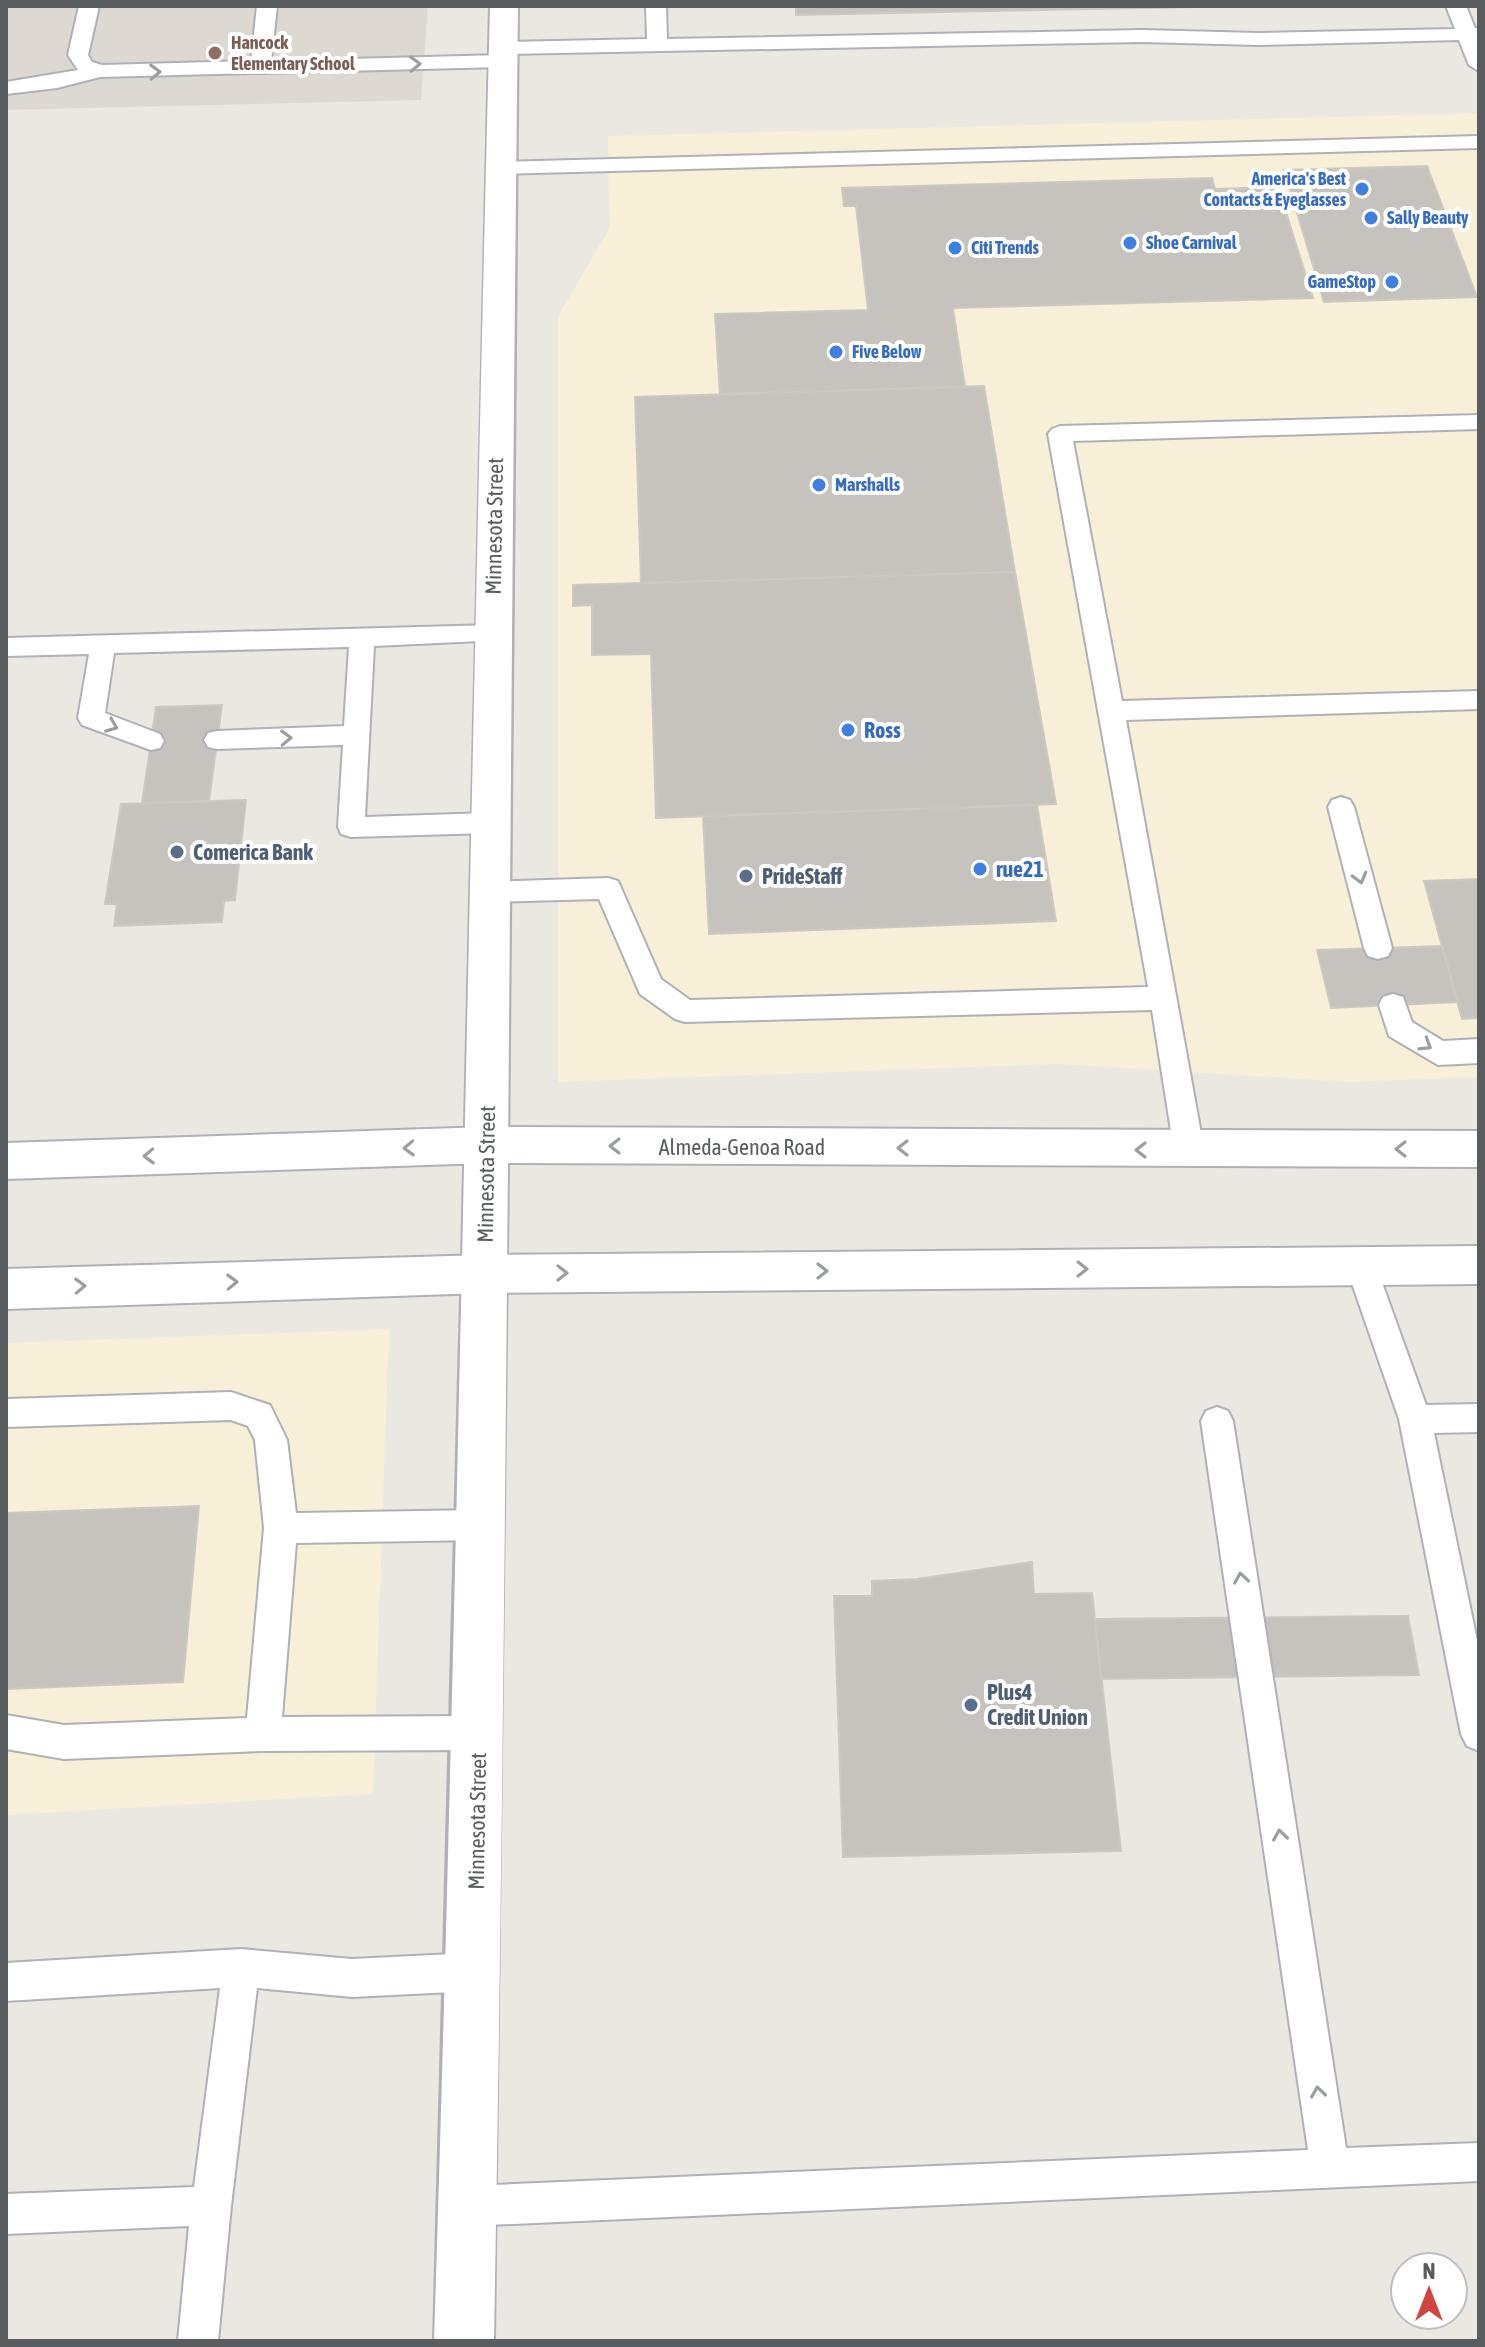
<svg xmlns="http://www.w3.org/2000/svg" width="1485" height="2347" font-family="'Asap Condensed',sans-serif">
  <rect width="100%" height="100%" fill="#eae8e1"/>
  <!-- commercial -->
  <path fill="#f8efd8" d="M1479 113V1077L1349 1082 1060 1064 558 1082V316L610 228 608 136Z
    M389 1329 373 1794 6 1815V1343Z"/>
  <!-- education -->
  <path fill="#ddd9d2" d="M6 6H428L421 100 6 110Z"/>
  <!-- building -->
  <path fill="#c6c3be" stroke="#cec9c0" stroke-width="2" d="M796 6H1248L796 15Z
    M1427 166 1477 297 1324 302 1284 170Z
    M1212 178 1215 189 1278 187 1313 298 953 308 965 387 720 394 715 314 868 310 856 206H844L842 188Z
    M984 386 1015 572 641 583 635 397Z
    M1015 572 1056 804 656 818 651 654 592 655V605L573 606V585Z
    M222 705 209 801 142 803 156 707Z
    M246 800 235 900 224 901 222 922 114 926 117 904H105L121 804Z
    M1037 805 1056 921 709 934 703 816Z
    M1479 879V1018L1462 1019 1424 881Z
    M1442 946 1458 1002 1331 1008 1317 950Z
    M199 1506 183 1682 6 1689V1513Z
    M1032 1562 1034 1594 1092 1593 1121 1851 843 1857 834 1596H872V1581L917 1579Z
    M1408 1616 1419 1675 1101 1679 1095 1619Z"/>
  <g fill="none" stroke-linecap="round" stroke-linejoin="round">
    <!-- service casing -->
    <g stroke="#aeb1b5" stroke-width="4">
      <path id="service" d="M79 6H99L88 55 92 62 102 65 251 61 257 6H277L271 61 502 55 512 61 502 67 100 77 57 88 6 94V82L78 70 68 55Z
        M646 6H666L667 39 1142 30 1258 33 1455 29 1446 6H1466L1475 28H1479V71L1469 65 1459 40 1258 45 1142 42 503 54 493 48 503 42 647 39Z
        M1479 136V148L499 174 489 168 499 162Z
        M1479 415V429L1073 441 1122 701 1479 691V709L1126 720 1204 1150 1200 1159 1189 1162 1178 1159 1174 1150 1152 1010 685 1022 675 1019 640 994 599 899 489 902 479 899 475 892 479 885 489 882 608 878 618 881 661 979 690 1000 1148 987 1048 434 1052 429 1060 426Z
        M493 625 502 628 506 634 502 640 374 646 365 817 489 813 498 816 502 823 498 830 489 833 351 837 341 834 338 827 343 745 217 749 208 747 204 740 208 733 217 731 344 726 349 647 114 653 105 713 160 734 164 741 160 748 151 750 82 725 78 718 89 654 6 656V638Z
        M1341 797 1350 800 1354 807 1392 948 1388 956 1378 959 1368 956 1364 948 1328 807 1332 800Z
        M1393 994 1403 997 1412 1022 1443 1041 1479 1039V1063L1438 1065 1389 1036 1379 1005 1383 997Z
        M1361 1253 1372 1257 1376 1266 1426 1405 1479 1404V1432L1434 1433 1479 1650V1751L1467 1746 1461 1734 1399 1419 1346 1266 1350 1257Z
        M231 1392 270 1405 287 1440 296 1513 481 1510 493 1514 498 1525 493 1536 481 1540 296 1543 282 1717 478 1716 490 1721 496 1733 490 1745 478 1750 263 1751 64 1759 6 1749V1715L64 1725 247 1718 264 1528 255 1440 248 1426 231 1420 6 1427V1399Z
        M1217 1407 1228 1411 1233 1421 1346 2148 1479 2143V2181L467 2226 453 2220 447 2206 453 2192 467 2186 1308 2150 1201 1421 1206 1411Z
        M241 1949 352 1959 473 1953 486 1959 492 1972 486 1985 473 1991 352 1997 257 1988 231 2206 218 2341H178L189 2226 6 2234V2194L194 2187 220 1988 6 2001V1963Z"/>
    </g>
    <!-- minor casing -->
    <g stroke="#aeb1b5" stroke-width="4">
      <path id="minor" d="M490 6H518C509 784 508 1563 494 2341H434C459 1563 470 784 490 6Z"/>
    </g>
    <!-- secondary casing -->
    <g stroke="#aeb1b5" stroke-width="4">
      <path id="secondary" d="M487 1127 1479 1131V1167L487 1163 6 1179V1143Z
        M1479 1246V1284L484 1293 6 1309V1269L484 1255Z"/>
    </g>
    <!-- service -->
    <use href="#service" fill="#fff" fill-rule="evenodd"/>
    <!-- minor -->
    <use href="#minor" fill="#fff" fill-rule="evenodd"/>
    <!-- secondary -->
    <use href="#secondary" fill="#fff" fill-rule="evenodd"/>
  </g>
  <!-- one-way arrows -->
  <defs><path id="oneway-chevron" d="M-2-3.5L2.5 0L-2 3.5" fill="none" stroke-width="1.6" stroke-linecap="round" stroke-linejoin="round" transform="scale(2)"/></defs>
  <g stroke="#9b9ea0">
    <use href="#oneway-chevron" transform="translate(415 64) rotate(-2)"/>
    <use href="#oneway-chevron" transform="translate(155 72) rotate(-2)"/>
    <use href="#oneway-chevron" transform="translate(112 726) rotate(22)"/>
    <use href="#oneway-chevron" transform="translate(286 738) rotate(-2)"/>
    <use href="#oneway-chevron" transform="translate(1360 878) rotate(75)"/>
    <use href="#oneway-chevron" transform="translate(1426 1045) rotate(32)"/>
    <use href="#oneway-chevron" transform="translate(615 1146) rotate(-180)"/>
    <use href="#oneway-chevron" transform="translate(409 1148) rotate(178)"/>
    <use href="#oneway-chevron" transform="translate(903 1148) rotate(-180)"/>
    <use href="#oneway-chevron" transform="translate(1401 1149) rotate(180)"/>
    <use href="#oneway-chevron" transform="translate(1141 1150) rotate(-180)"/>
    <use href="#oneway-chevron" transform="translate(149 1156) rotate(178)"/>
    <use href="#oneway-chevron" transform="translate(1082 1269)"/>
    <use href="#oneway-chevron" transform="translate(822 1271)"/>
    <use href="#oneway-chevron" transform="translate(562 1273)"/>
    <use href="#oneway-chevron" transform="translate(232 1282) rotate(-2)"/>
    <use href="#oneway-chevron" transform="translate(80 1286) rotate(-2)"/>
    <use href="#oneway-chevron" transform="translate(1241 1578) rotate(-99)"/>
    <use href="#oneway-chevron" transform="translate(1280 1835) rotate(-98)"/>
    <use href="#oneway-chevron" transform="translate(1318 2092) rotate(-98)"/>
  </g>
  <!-- markers -->
  <circle fill="#8d6e63" stroke="#fff" stroke-width="3" cx="215" cy="53" r="8"/>
  <g fill="#3f7fe0" stroke="#fff" stroke-width="3">
    <circle cx="1362" cy="189" r="8"/>
    <circle cx="1371" cy="218" r="8"/>
    <circle cx="1130" cy="243" r="8"/>
    <circle cx="955" cy="248" r="8"/>
    <circle cx="1392" cy="282" r="8"/>
    <circle cx="836" cy="352" r="8"/>
    <circle cx="819" cy="485" r="8"/>
    <circle cx="848" cy="730" r="8"/>
    <circle cx="980" cy="869" r="8"/>
  </g>
  <g fill="#5c6f8a" stroke="#fff" stroke-width="3">
    <circle cx="177" cy="852" r="8"/>
    <circle cx="746" cy="876" r="8"/>
    <circle cx="971" cy="1705" r="8"/>
  </g>
  <g text-anchor="middle" stroke-width="8" stroke-linejoin="round" paint-order="stroke">
    <!-- far-education labels -->
    <g font-size="18" font-weight="bold" fill="#785e54" stroke="#fff" text-anchor="start">
      <text x="231" y="49">Hancock<tspan x="231" dy="21">Elementary School</tspan></text>
    </g>
    <!-- far-shop labels -->
    <g font-size="18" font-weight="bold" fill="#366cbe" stroke="#fff" text-anchor="start">
      <text x="1346" y="185" text-anchor="end">America's Best<tspan x="1346" dy="21">Contacts &amp; Eyeglasses</tspan></text>
      <text x="1387" y="224">Sally Beauty</text>
      <text x="1146" y="249">Shoe Carnival</text>
      <text x="971" y="254">Citi Trends</text>
      <text x="1376" y="288" text-anchor="end">GameStop</text>
      <text x="852" y="358">Five Below</text>
      <text x="835" y="491">Marshalls</text>
    </g>
    <!-- street labels -->
    <g font-size="22" fill="#595d60" stroke="#fff">
      <text transform="translate(494 526) rotate(-89)" y="8">Minnesota Street</text>
      <text x="742" y="1155">Almeda-Genoa Road</text>
      <text transform="translate(486 1174) rotate(-89)" y="8">Minnesota Street</text>
      <text transform="translate(477 1821) rotate(-89)" y="8">Minnesota Street</text>
    </g>
    <!-- shop labels -->
    <g font-size="22" font-weight="bold" fill="#366cbe" stroke="#fff" text-anchor="start">
      <text x="864" y="738">Ross</text>
      <text x="996" y="877">rue21</text>
    </g>
    <!-- service labels -->
    <g font-size="22" font-weight="bold" fill="#4e5e75" stroke="#fff" text-anchor="start">
      <text x="193" y="860">Comerica Bank</text>
      <text x="762" y="884">PrideStaff</text>
      <text x="987" y="1700">Plus4<tspan x="987" dy="25">Credit Union</tspan></text>
    </g>
  </g>
  <!-- border -->
  <rect width="1485" height="2347" fill="none" stroke="#595d60" stroke-width="16"/>
  <!-- north arrow -->
  <g transform="translate(1429 2291)"><circle r="38" fill="#ffffff" stroke="#bdbebf" stroke-width="2"/>
  <path d="M0-6L14 30L0 20L-14 30Z" fill="#d14540"/>
  <text y="-12" font-size="22" font-weight="bold" text-anchor="middle" fill="#595d60">N</text>
  </g>
</svg>
